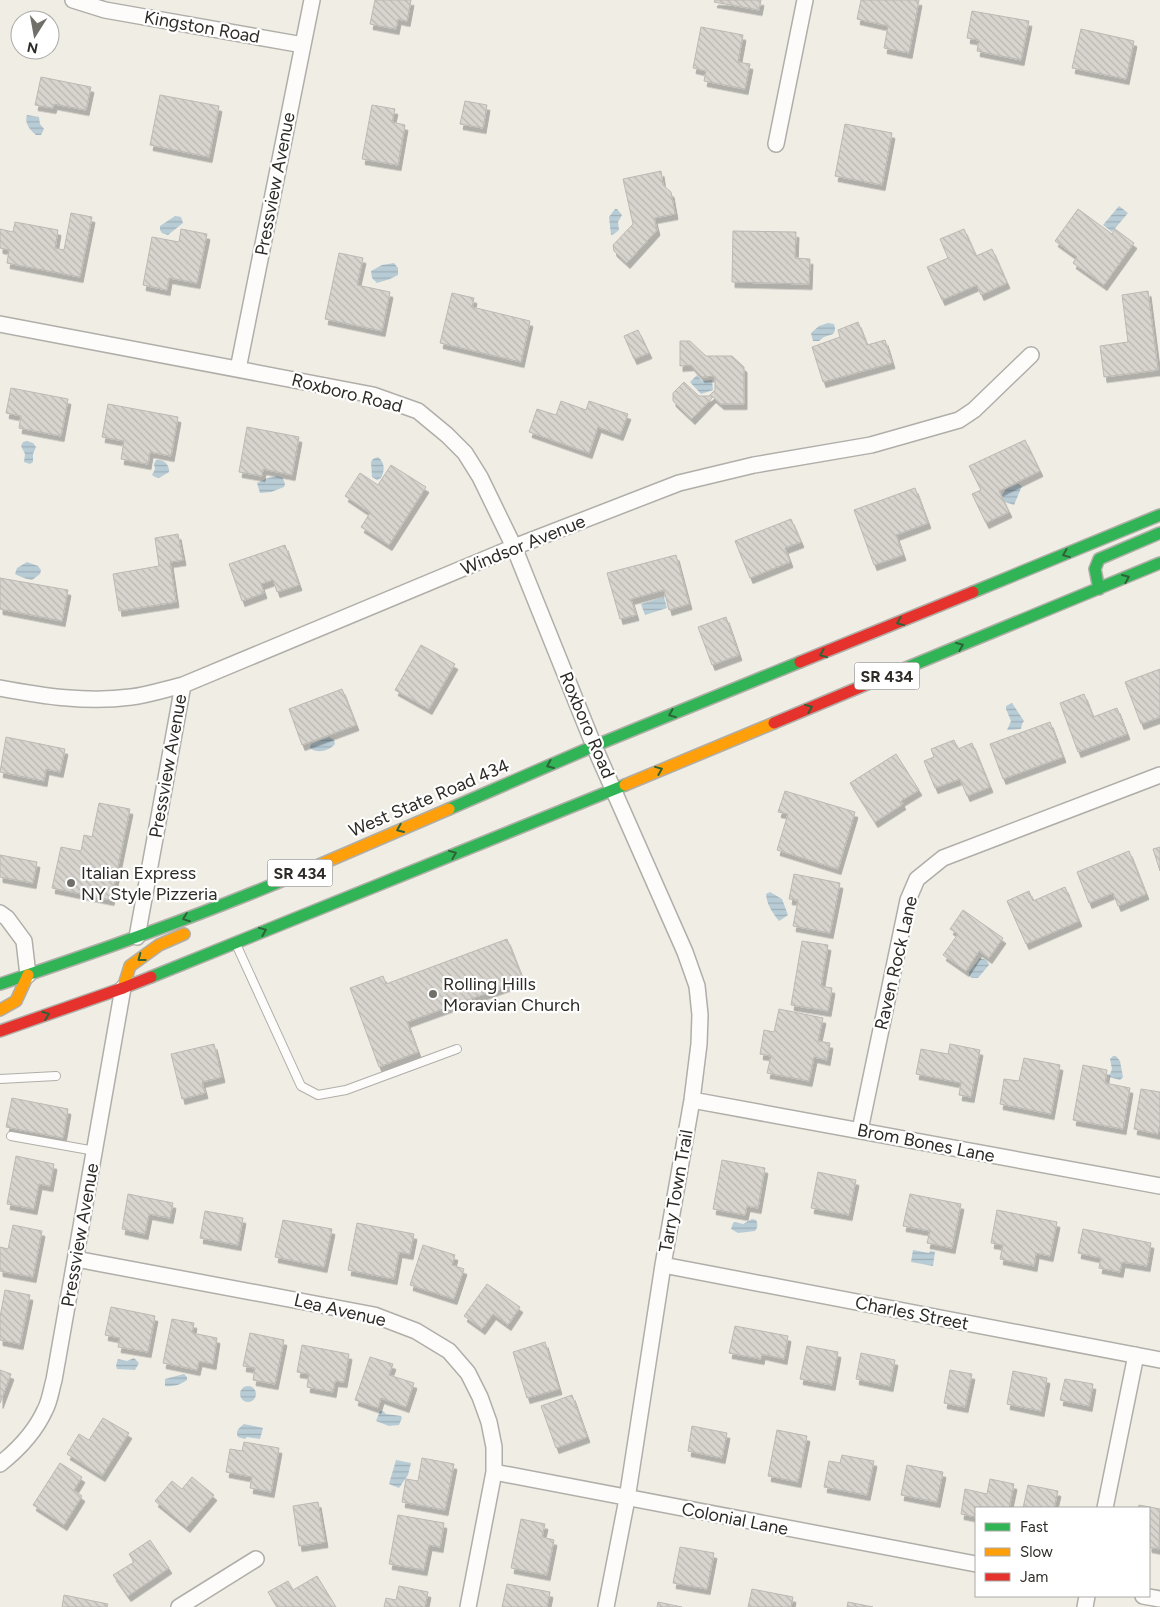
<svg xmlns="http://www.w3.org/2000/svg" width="1160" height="1607" font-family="Figtree,sans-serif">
  <defs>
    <pattern id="water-rules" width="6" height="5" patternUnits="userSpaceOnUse" patternTransform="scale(1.25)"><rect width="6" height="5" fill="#b8ccd6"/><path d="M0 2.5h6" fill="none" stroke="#9eafb8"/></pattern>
    <pattern id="building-back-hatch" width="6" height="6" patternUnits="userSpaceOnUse" patternTransform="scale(1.25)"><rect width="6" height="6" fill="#d8d5cf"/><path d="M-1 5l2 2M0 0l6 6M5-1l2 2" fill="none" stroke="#bab7b2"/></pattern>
    <filter id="shadow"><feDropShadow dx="3" dy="5.5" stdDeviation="0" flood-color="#0004"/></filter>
  </defs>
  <rect width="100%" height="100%" fill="#f0ede5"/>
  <!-- water -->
  <path fill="url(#water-rules)" d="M27 115 39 117 40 124 44 129 41 135H36C30 130 24 123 27 115Z
    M1119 206 1128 213 1112 232 1103 225Z
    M615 209H617L622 215 618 222 619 230 614 234 611 235 609 217Z
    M175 216 181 217 183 223 168 235 162 233 160 230V226Z
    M394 263 398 268V275L390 279 377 283 372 278 371 271 382 265Z
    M828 323 834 324C835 328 836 330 833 334L824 337 819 341H813L811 333 819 326Z
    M697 375 702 381 712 380 713 390 701 394 690 382Z
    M27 441 33 443 36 447 33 454V462L30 464 24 462 25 454 21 446 23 442Z
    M378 457C385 463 385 470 381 478L377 480 372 477 371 462 373 459Z
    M156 460C164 459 170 465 169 472L159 478 155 477 152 475 155 469 154 464Z
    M277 476 283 478 285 484 284 487 271 492 260 493 257 483 268 478Z
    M1018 484 1022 486 1014 505 1005 502 1002 495 1006 489Z
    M27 562 38 566 41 570 40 574 32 580C29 580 18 576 15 574L17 568Z
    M664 597 667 608 645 615 641 604Z
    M1012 703 1024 721 1022 724 1021 729 1007 730 1011 721 1006 709V706Z
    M329 737 334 740 335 744C329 751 317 754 310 748L311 744Z
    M770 892 782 899 788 915 779 921C772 912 767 905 766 894Z
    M980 958C985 960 987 959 989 965L978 978H972L969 976V972Z
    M1113 1056H1116L1120 1061 1123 1077 1120 1080 1109 1077 1112 1069 1110 1059Z
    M752 1219 756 1220C758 1224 758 1227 755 1231L738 1233 731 1229 733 1223 735 1222 743 1224Z
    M913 1250 929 1253 930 1251 935 1252 933 1266 911 1262Z
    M134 1358 139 1363 135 1370 117 1369 116 1365 118 1359 127 1361Z
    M184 1374 187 1377V1380C180 1385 173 1387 165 1386V1379Z
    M240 1394a8 8 0 1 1 16 0a8 8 0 1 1-16 0Z
    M380 1411H383L386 1414 401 1416 402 1418 399 1425 389 1426 376 1421Z
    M244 1424 263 1428 260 1439 247 1437 245 1439 238 1437C235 1431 239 1428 244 1424Z
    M396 1460 411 1463 408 1475 399 1488 389 1484Z"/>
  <!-- building -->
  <path fill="url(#building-back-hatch)" stroke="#bcb9b4" filter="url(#shadow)" d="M375 0H411L407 21 398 19 396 29 370 24Z
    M715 0H761L759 10 714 2Z
    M861 0H919L909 53 884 48 888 26 857 19Z
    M972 11 1029 21 1021 60 977 51 979 40 967 38Z
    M701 27 743 35 738 62 750 64 745 89 704 81 706 71 693 68Z
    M1081 29 1134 41 1126 79 1072 68Z
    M41 77 91 87 86 110 54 104 53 108 35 105Z
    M160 95 219 106 209 157 150 145Z
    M465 101 487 105 483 128 460 124Z
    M372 105 395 109 392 122 405 125 398 165 362 159Z
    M845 124 892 133 882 185 835 176Z
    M661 171 663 185 671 192 675 214 654 218 657 230 627 263 614 251 613 245 633 224 623 179Z
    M1078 209 1112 234 1115 229 1134 243 1104 285 1073 263 1077 257 1055 241Z
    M71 213 92 217 80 277 7 263 9 250 0 248V229L13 232 15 222 58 230 55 248 64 250Z
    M181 229 207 234 197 283 169 278 167 290 143 285 152 237 179 242Z
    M964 229 976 256 992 249 1007 283 981 295 977 285 942 300 927 267 948 258 940 239Z
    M733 231 796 232 795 258 810 259 809 284 732 282Z
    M339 253 363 258 357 285 390 292 382 331 325 319Z
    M1148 291 1158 370 1104 377 1100 346 1128 342 1122 295Z
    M452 293 474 298 472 307 530 321 521 362 440 343Z
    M858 322 867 345 885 340 892 363 823 382 812 347 840 337 838 330Z
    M638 330 649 353 634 359 624 336Z
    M680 341H690L706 356H732L744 367V404H721L713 397 692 419 673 401V393L684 382 699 396H709L715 390V376L702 377 691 365 680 366Z
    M11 388 68 399 61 436 19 428 21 416 6 413Z
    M561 401 586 410 589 401 628 414 620 435 598 427 589 453 529 432 537 409 556 415Z
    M108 404 178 417 171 456 150 452 148 464 121 459 124 441 102 437Z
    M247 427 299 437 292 475 263 469 262 476 239 472Z
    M1025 440 1040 471 999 491 1009 512 986 523 972 494 981 490 969 466Z
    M391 465 426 487 389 545 361 527 370 513 345 496 360 473 378 485Z
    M915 488 928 523 896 535 903 555 874 565 854 510Z
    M791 519 801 542 785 548 790 562 750 578 735 541Z
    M178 534 183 560 170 562 176 602 119 611 113 574 159 566 155 538Z
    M285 545 299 585 277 592 273 580 261 584 264 593 242 601 229 564Z
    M676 555 689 604 669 610 664 590 631 599 636 615 620 619 607 573Z
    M0 578 68 590 62 621 0 609Z
    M726 617 739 655 712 665 698 627Z
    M421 645 455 664 429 709 395 690Z
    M1160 669V717L1141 724 1125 682Z
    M342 689 356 725 302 745 289 709Z
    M1084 694 1093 717 1117 708 1127 734 1078 752 1060 703Z
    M1050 722 1063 757 1003 779 990 744Z
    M6 737 65 749 60 772 46 769 44 781 0 772Z
    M954 740 958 749 972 743 990 787 967 796 960 779 935 788 924 761 934 757 931 749Z
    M896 754 919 790 901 801 903 804 875 822 850 783Z
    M785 791 855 812 838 869 777 850 788 814 778 812Z
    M99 803 130 809 111 900 52 888 61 847 81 851 84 835 92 837Z
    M1160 847V871L1153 849Z
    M1129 851 1146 894 1118 906 1113 893 1089 903 1077 872Z
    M0 855 37 862 33 883 0 877Z
    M794 874 840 883 830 933 793 926 798 900 789 899Z
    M1065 887 1079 921 1026 944 1007 901 1029 891 1033 901Z
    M963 910 1003 938 989 958 979 951 966 971 943 955 958 934 950 929Z
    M507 939 523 980 407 1022 418 1052 379 1067 350 988 383 976 386 984Z
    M802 941 828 945 821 986 832 988 828 1011 791 1005Z
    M779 1009 823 1018 818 1041 830 1043 827 1060 814 1057 809 1081 767 1073 771 1056 760 1054 764 1030 774 1032Z
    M214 1044 222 1077 202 1082 205 1093 182 1099 171 1054Z
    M950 1044 980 1050 971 1097 959 1095 961 1083 916 1074 921 1049 948 1054Z
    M1024 1058 1060 1065 1051 1114 1000 1104 1004 1079 1019 1081Z
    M1083 1065 1107 1070 1105 1083 1130 1088 1123 1129 1073 1120Z
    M1141 1089 1160 1092V1125L1158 1134 1134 1129Z
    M12 1098 68 1109 63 1138 6 1127Z
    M16 1156 54 1164 50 1186 39 1184 34 1209 7 1204Z
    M722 1160 765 1168 758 1208 747 1206 745 1215 713 1209Z
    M818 1172 856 1180 849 1215 811 1208Z
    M128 1194 173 1203 170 1218 149 1214 145 1234 122 1229Z
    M910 1194 961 1204 952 1248 927 1243 930 1231 903 1226Z
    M997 1210 1057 1222 1050 1256 1036 1253 1034 1266 1000 1259 1003 1245 991 1243Z
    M205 1211 243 1218 238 1245 200 1238Z
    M283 1220 332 1229 324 1267 275 1257Z
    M357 1223 414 1234 410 1254 399 1252 394 1279 348 1270Z
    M13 1225 42 1231 33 1277 0 1271V1247L8 1249Z
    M1083 1229 1151 1243 1147 1266 1122 1262 1120 1272 1099 1268 1101 1258 1078 1253Z
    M423 1245 455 1255 452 1265 464 1269 454 1299 410 1285Z
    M487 1284 520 1307 508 1325 493 1314 482 1329 464 1316Z
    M5 1290 30 1295 20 1344 0 1340V1317Z
    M111 1307 155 1316 148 1352 118 1347 120 1338 105 1335Z
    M172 1319 194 1323 192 1333 217 1338 213 1364 199 1361 197 1370 163 1363Z
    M735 1326 788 1336 784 1359 762 1354 761 1359 729 1353Z
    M250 1333 284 1340 275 1384 253 1380 255 1368 243 1366Z
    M545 1342 559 1389 527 1398 513 1352Z
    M302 1345 349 1354 344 1382 335 1381 333 1392 307 1387 309 1374 297 1372Z
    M807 1346 838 1352 832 1385 800 1379Z
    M861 1353 895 1360 890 1386 856 1379Z
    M370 1357 393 1364 389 1375 414 1383 406 1407 381 1398 378 1408 355 1400Z
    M0 1370 11 1374 0 1403Z
    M950 1370 972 1374 965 1407 944 1403Z
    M1013 1371 1047 1378 1041 1411 1007 1404Z
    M1065 1379 1093 1384 1089 1406 1060 1400Z
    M572 1395 587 1437 556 1448 541 1406Z
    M103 1418 129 1433 102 1476 67 1454 79 1434 89 1440Z
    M692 1426 727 1433 722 1458 688 1451Z
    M777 1430 807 1436 798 1482 768 1476Z
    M244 1442 279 1448 271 1492 250 1488 252 1477 226 1472 230 1449 242 1451Z
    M842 1455 874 1461 867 1495 824 1487 829 1461 840 1463Z
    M422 1458 454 1464 445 1510 402 1502 406 1479 418 1481Z
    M60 1463 82 1477 74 1490 82 1496 64 1525 33 1505Z
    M907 1465 943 1472 937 1502 901 1495Z
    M192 1477 214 1495 187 1527 155 1501 172 1481 182 1489Z
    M990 1479 1014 1484 1009 1508H976V1517L961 1514 965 1489 987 1494Z
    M1028 1485 1058 1491 1054 1508H1023Z
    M318 1502 325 1542 299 1546 293 1506Z
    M1139 1505 1160 1509 1159 1549 1149 1547V1508H1138Z
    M398 1515 444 1523 440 1547 429 1545 424 1570 389 1564Z
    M521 1519 545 1524 542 1537 554 1540 547 1575 511 1568Z
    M150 1540 169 1568 128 1596 113 1575 134 1562 129 1554Z
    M680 1547 714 1553 707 1589 673 1583Z
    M317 1576 336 1607H277L268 1592 288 1581 293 1590Z
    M507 1584 550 1592 547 1607H502Z
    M399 1586 428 1592 425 1607H384L386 1598 396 1600Z
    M752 1589 793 1597 791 1607H748Z
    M64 1595 108 1604 107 1607H62Z
    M658 1602 682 1607H657Z
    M848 1602 873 1607H847Z"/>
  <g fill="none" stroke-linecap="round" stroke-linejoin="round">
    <!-- lane casing -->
    <g stroke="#b0aea8" stroke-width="10">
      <path id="lane" d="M236 944 301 1086 318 1095 346 1090 457 1049
        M0 1079 56 1076
        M11 1136 95 1151"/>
    </g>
    <!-- street casing -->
    <g stroke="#b0aea8" stroke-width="18">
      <path id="street" d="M73 0 105 10 303 45
        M776 144 805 0
        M0 324 373 395 418 411 447 435 465 453 480 477 514 547 594 746 685 952 697 986 700 1015 699 1044 692 1100 663 1265 627 1499 606 1607
        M238 369 312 0
        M0 688C43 696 87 703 131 697 148 695 166 689 183 685L514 547 679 483 754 465 871 445 959 420 974 410 1031 355
        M0 913 7 918 24 941 28 975
        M137 937 183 685
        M692 1100 1160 1186
        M860 1130 908 900 917 879 943 858 1160 775
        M76 1259 374 1315 416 1331 449 1351 468 1373 480 1397 489 1422 494 1447V1472L468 1607
        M663 1265 1160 1360
        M0 1464C19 1449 35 1432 45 1410 50 1401 51 1390 54 1380L123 988
        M494 1472 976 1564
        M1105 1508 1136 1355
        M1143 1596 1160 1599
        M179 1607 256 1559
        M1085 1607 1087 1596"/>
    </g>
    <!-- fast casing -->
    <g stroke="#b0aea8" stroke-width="14">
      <path id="fast" d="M1099 589 1095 569 1099 559 1160 533
        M973 592 1160 515
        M884 677 1160 563
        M449 809 594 746 800 662
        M151 977 625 785
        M0 984C103 950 205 914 305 871"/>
    </g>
    <!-- slow casing -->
    <g stroke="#b0aea8" stroke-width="14">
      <path id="slow" d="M625 785 774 723
        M305 871 449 809
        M123 988 130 966 159 945 184 934
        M0 1010 16 1001 28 975"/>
    </g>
    <!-- jam casing -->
    <g stroke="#b0aea8" stroke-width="14">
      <path id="jam" d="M800 662 973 592
        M774 723 884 677
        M0 1031 123 988 151 977"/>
    </g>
    <!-- lane -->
    <use href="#lane" stroke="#fdfcfb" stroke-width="8"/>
    <!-- street -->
    <use href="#street" stroke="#fdfcfb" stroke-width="15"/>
    <!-- fast -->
    <use href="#fast" stroke="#30b455" stroke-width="11"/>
    <!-- slow -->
    <use href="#slow" stroke="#ff9f0a" stroke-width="11"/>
    <!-- jam -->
    <use href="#jam" stroke="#e5322d" stroke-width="11"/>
  </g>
  <!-- one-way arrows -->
  <defs><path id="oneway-chevron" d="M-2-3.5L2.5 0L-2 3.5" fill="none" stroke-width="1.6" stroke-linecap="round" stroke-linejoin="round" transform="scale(1.25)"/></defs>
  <g stroke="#2e6239">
    <use href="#oneway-chevron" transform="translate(1066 554) rotate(158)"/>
    <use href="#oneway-chevron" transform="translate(1126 578) rotate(-23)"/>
    <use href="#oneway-chevron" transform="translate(900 622) rotate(158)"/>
    <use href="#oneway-chevron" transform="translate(960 646) rotate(-22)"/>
    <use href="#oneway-chevron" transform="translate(823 654) rotate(158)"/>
    <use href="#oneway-chevron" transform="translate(809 708) rotate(-22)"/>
    <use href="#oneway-chevron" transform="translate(672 714) rotate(158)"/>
    <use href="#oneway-chevron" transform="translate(550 765) rotate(157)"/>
    <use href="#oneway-chevron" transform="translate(659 770) rotate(-22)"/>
    <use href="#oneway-chevron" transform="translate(400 829) rotate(157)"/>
    <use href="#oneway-chevron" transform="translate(453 854) rotate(-22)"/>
    <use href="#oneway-chevron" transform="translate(186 918) rotate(159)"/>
    <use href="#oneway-chevron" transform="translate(263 931) rotate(-22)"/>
    <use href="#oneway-chevron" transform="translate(141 958) rotate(143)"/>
    <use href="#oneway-chevron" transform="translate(46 1015) rotate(-20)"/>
  </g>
  <!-- markers -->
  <g fill="#716f69" stroke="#fff" stroke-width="2">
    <circle cx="71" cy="883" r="5"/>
    <circle cx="433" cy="994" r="5"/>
  </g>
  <g text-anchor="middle" stroke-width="4.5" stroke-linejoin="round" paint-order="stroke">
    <!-- shield labels -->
    <g fill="#fff" stroke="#6c6b67" stroke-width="1">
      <rect x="854.5" y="662.5" width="65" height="27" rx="4"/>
      <rect x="267.5" y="859.5" width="65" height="27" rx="4"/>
    </g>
    <g font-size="16" font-weight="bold" fill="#2d2b26">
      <text x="887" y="682">SR 434</text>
      <text x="300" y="879">SR 434</text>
    </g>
    <!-- street labels -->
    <g font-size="18" fill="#2d2b26" stroke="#fff">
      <text transform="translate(202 27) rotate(10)" y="6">Kingston Road</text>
      <text transform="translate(275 184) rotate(-79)" y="6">Pressview Avenue</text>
      <text transform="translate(347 393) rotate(14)" y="6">Roxboro Road</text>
      <text transform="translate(523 545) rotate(-22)" y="6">Windsor Avenue</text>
      <text transform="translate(587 725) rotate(67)" y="6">Roxboro Road</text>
      <text transform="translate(168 766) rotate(-80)" y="6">Pressview Avenue</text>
      <text transform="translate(429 798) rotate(-23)" y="6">West State Road 434</text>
      <text transform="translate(896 963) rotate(-77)" y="6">Raven Rock Lane</text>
      <text transform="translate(926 1143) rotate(11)" y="6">Brom Bones Lane</text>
      <text transform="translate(676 1191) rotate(-80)" y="6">Tarry Town Trail</text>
      <text transform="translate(80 1235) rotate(-80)" y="6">Pressview Avenue</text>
      <text transform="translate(340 1310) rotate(13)" y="6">Lea Avenue</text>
      <text transform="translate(912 1313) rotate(11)" y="6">Charles Street</text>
      <text transform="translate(735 1519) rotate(11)" y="6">Colonial Lane</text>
    </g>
    <!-- poi labels -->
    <g font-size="18" fill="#2d2b26" stroke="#fff" text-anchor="start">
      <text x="81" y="879">Italian Express<tspan x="81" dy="21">NY Style Pizzeria</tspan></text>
      <text x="443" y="990">Rolling Hills<tspan x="443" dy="21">Moravian Church</tspan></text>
    </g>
  </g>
  <!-- legend -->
  <rect x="975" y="1507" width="175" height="90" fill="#ffffff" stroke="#abaaa8"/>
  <rect x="985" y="1523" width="25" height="8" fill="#30b455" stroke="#abaaa8"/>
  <text x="1020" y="1532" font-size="15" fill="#2d2b26">Fast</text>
  <rect x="985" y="1548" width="25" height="8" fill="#ff9f0a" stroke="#abaaa8"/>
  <text x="1020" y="1557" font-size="15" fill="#2d2b26">Slow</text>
  <rect x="985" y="1573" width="25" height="8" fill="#e5322d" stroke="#abaaa8"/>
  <text x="1020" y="1582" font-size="15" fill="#2d2b26">Jam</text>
  <!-- north arrow -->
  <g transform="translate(35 35) rotate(191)"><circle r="24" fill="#ffffff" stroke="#abaaa8"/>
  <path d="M0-4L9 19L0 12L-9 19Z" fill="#716f69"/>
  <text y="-8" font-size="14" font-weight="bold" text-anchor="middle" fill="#2d2b26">N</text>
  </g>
</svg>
